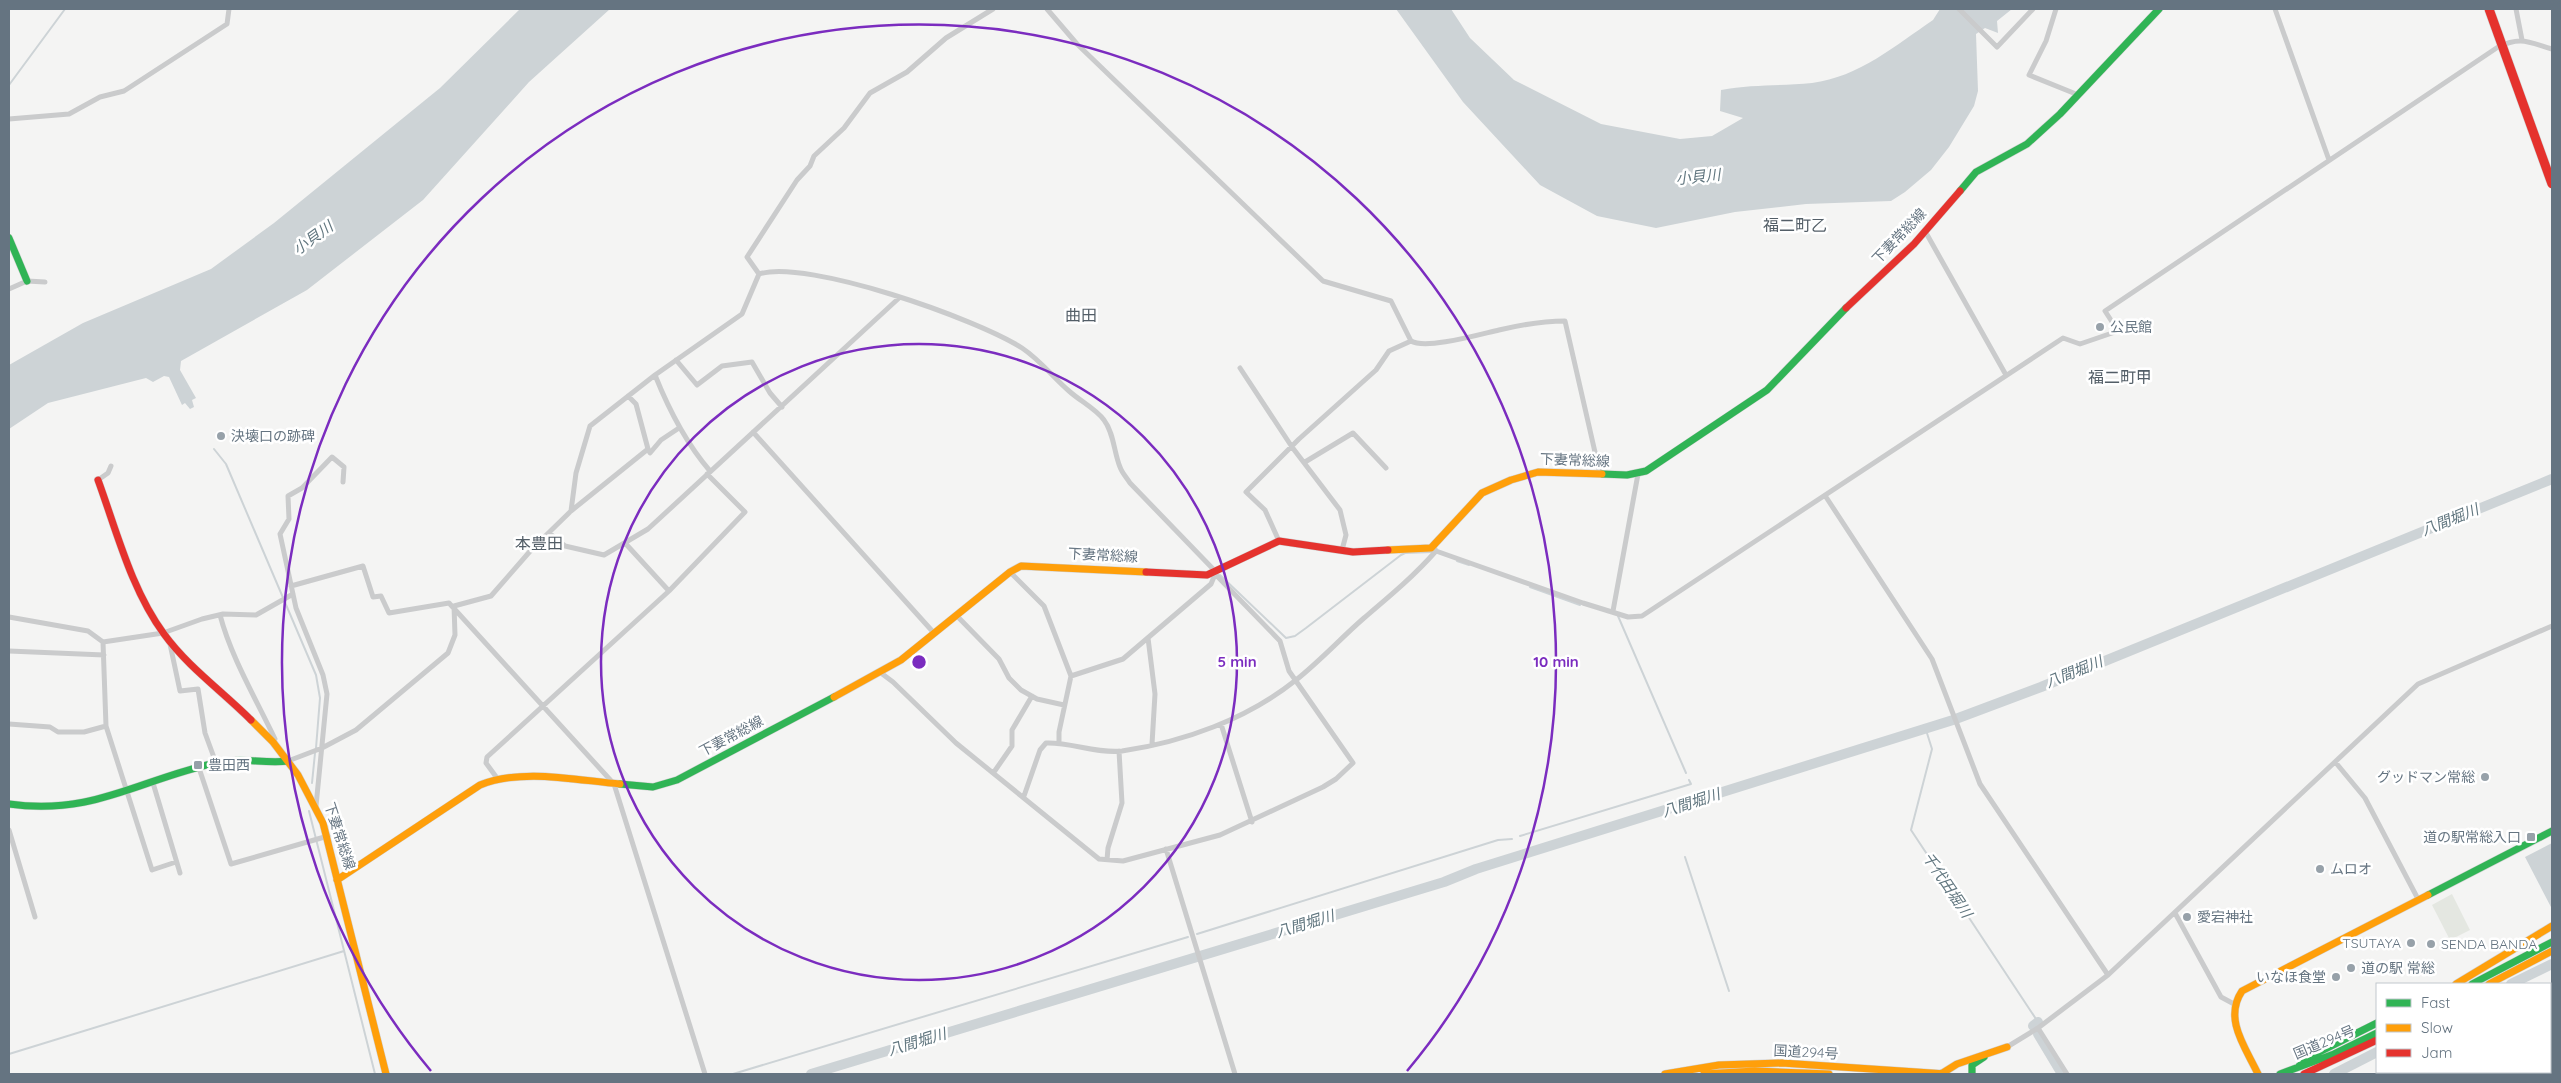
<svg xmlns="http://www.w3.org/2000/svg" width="2561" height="1083" font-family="Quicksand,'Noto Sans JP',sans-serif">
  <rect width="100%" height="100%" fill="#f4f4f3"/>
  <!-- green -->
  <path fill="#e4e7e1" d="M2452 894 2470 930 2450 940 2432 905Z"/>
  <!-- water -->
  <path fill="#cdd3d6" d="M520 9H610L529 82 423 200 307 290 181 361 180 370 196 398 192 400 194 407 190 409 185 403 182 405 169 377 164 376 153 382 146 378 48 403 9 429V365L83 323 211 269 274 223 440 88Z
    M1396 9H1451L1470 38 1514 80 1601 124 1680 139 1712 136 1743 118 1720 111 1721 90C1752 84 1782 86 1812 83 1859 77 1896 45 1933 20L1940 9H2012L1997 21 1998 33 1985 28 1976 34 1978 91 1974 106 1949 147 1931 170 1905 192 1891 201 1806 204 1735 212 1656 228 1597 216 1540 185 1463 102Z
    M2552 843V909L2525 857Z"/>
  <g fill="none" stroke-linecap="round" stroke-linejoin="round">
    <!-- stream -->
    <path stroke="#cdd3d6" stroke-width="2" d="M9 85 65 9
      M214 449 226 464 316 675 320 698 316 748
      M1457 561 1469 565
      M1220 575 1286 638 1295 636 1306 628 1401 555 1405 553 1432 552
      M1530 587 1580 605
      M1618 616 1686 773
      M1926 730 1932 749 1911 830 2038 1022
      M312 783 315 753
      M1694 793 1698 801
      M309 811 375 1074
      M1520 836 1691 784 1689 780
      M1685 857 1729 991
      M1197 934 1498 840 1512 839
      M9 1054 344 951
      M733 1074 1188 937"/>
    <!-- river -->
    <path stroke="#cdd3d6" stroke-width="10" d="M2511 984 2552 964
      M2033 1026 2038 1022
      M2038 1034 2062 1074
      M811 1074 1444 882 1476 869 1953 720 2041 687 2552 479
      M2334 1074 2377 1052"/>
    <!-- fast casing -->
    <g stroke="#d0d0d1" stroke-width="8">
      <path id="fast" d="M1960 191 1976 172 2027 144 2060 114 2159 9
        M9 238 27 281
        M1602 474 1627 475 1646 471 1767 390 1846 308
        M620 784 653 787 677 780 834 697
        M9 804C95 816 141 778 220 762 242 757 265 764 288 761
        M2428 895 2552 831
        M2472 984 2552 942
        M2299 1066 2307 1058 2377 1023
        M1972 1074V1065L1984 1057
        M2280 1074 2334 1054 2377 1033"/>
    </g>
    <!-- slow casing -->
    <g stroke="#d0d0d1" stroke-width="8">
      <path id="slow" d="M1388 550 1431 548 1482 493 1511 480 1538 472 1602 474
        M834 697 901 660 1010 572 1021 566 1146 572
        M251 720 273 742 298 775 323 823 386 1074
        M337 880 480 785C522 768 575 780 620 784
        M2456 984 2552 926
        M2489 984 2552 951
        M1665 1074 1719 1065 1782 1063 1946 1074
        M1704 1074 1755 1071 1829 1074
        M1941 1074 1957 1064 2007 1047
        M2258 1074C2246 1048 2223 1019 2242 991L2428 895"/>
    </g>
    <!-- jam casing -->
    <g stroke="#d0d0d1" stroke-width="8">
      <path id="jam" d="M1846 308 1914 244 1960 191
        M98 480C117 532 131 589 164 634 188 667 222 691 251 720
        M1146 572 1207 575 1279 541 1353 552 1388 550
        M2304 1074 2377 1040"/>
    </g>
    <!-- street -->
    <path stroke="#cacbcc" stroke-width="5" d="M1047 9 1077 44 1323 281 1391 301 1411 341C1426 350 1481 334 1499 330 1520 325 1544 321 1565 321L1600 474
      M1959 9 1997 47 2033 9
      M2056 9 2046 41 2029 75 2076 94
      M2275 9 2329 160
      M2516 9 2522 40
      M9 119 69 114 100 97 124 91 227 24 229 9
      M1925 231 2006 375
      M759 274 747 257 797 180 810 166 814 156 844 128 870 93 907 72 946 38 993 9
      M9 289 27 281 45 282
      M676 360 697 385 722 366 752 362 770 393 782 407
      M1240 368 1292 447 1340 510 1346 535 1342 550
      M655 375C669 410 685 442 710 471
      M753 432 934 633
      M648 449 650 453 661 440 679 428
      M1305 462 1353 433 1386 468
      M98 480 108 473 111 466
      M1826 497 1932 659 1980 784 2108 975
      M571 511 576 473 590 426 655 375 742 314 759 274C808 259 977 319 1022 348 1040 360 1053 377 1069 391 1080 401 1096 409 1104 420 1114 433 1114 453 1120 467 1122 473 1127 478 1130 483L1216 572 1211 584 1123 659 1071 676
      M549 533 565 546 604 555 648 529 899 298
      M1279 541 1265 510 1246 492 1299 439 1376 370 1389 351 1411 341
      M625 543 669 591
      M1434 547 1436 551 1583 603 1628 617 1642 616 2063 338 2080 344 2118 331 2105 311 2498 47C2521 36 2528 42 2552 49
      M1010 572 1044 606 1071 676 1059 732V742
      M291 586 363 566 373 597 381 596 389 613 449 603 614 784 705 1074
      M454 606 491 596 532 549 571 511 648 449 636 404 628 396
      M1613 611 1638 474
      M220 615C231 657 256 699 275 739L273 743
      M956 615 999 659 1009 678 1021 690 1037 699 1064 705
      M9 617 88 631 103 642 163 633 202 619 223 614 256 615 293 594
      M1148 638 1155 694 1152 744
      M103 642 106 726 152 870 176 862
      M170 644 180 691 198 689 205 733 216 763
      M9 651 104 655
      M881 673 893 682 956 743 1099 859 1123 861 1220 835 1323 787 1336 779 1353 763 1289 671 1280 641 1216 575
      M9 724 50 727 58 732H84L106 726
      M1221 724 1252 822
      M288 761 322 748 356 730 448 653 455 635 454 606
      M2336 763 2365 798 2418 899
      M199 768 231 864 328 836
      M994 772 1012 746V730L1032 696
      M497 778 486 763 487 757 669 591 745 512 707 474
      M153 783 180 873
      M1024 796 1040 750 1046 743C1071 742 1097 754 1122 751 1184 742 1247 719 1296 680 1320 661 1341 638 1364 618 1390 596 1414 576 1436 551
      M316 806 327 694 323 675 296 608 280 534 289 519 288 496 302 488 332 457 344 467 343 482
      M9 830 35 917
      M1166 849 1235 1074
      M1107 860 1108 848 1122 803 1119 751
      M2175 913 2221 997 2234 1004
      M2038 1028 2067 1074
      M2007 1047 2038 1028 2108 975 2418 684 2552 626"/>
    <!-- fast -->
    <use href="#fast" stroke="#30b455" stroke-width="7"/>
    <!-- slow -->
    <use href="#slow" stroke="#ff9f0a" stroke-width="7"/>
    <!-- jam -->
    <use href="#jam" stroke="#e5322d" stroke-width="7"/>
    <!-- jam-bridge casing -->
    <g stroke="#d0d1d1" stroke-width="10" stroke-linecap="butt">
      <path id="jam-bridge" d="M2489 9 2552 184"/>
    </g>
    <!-- jam-bridge -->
    <use href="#jam-bridge" stroke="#e5322d" stroke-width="9"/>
  </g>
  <!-- distance rings -->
  <g fill="none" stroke="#7b2cbf" stroke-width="2.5">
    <circle cx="919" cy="662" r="318"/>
    <path d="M431 1071A637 637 0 1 1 1407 1071"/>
  </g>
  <!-- markers -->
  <g fill="#97a1a9" stroke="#fff" stroke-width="2">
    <circle cx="2100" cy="327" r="5"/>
    <circle cx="221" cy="436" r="5"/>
    <rect x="193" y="760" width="10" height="10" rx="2.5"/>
    <circle cx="2485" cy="777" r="5"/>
    <rect x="2526" y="832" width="10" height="10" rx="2.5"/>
    <circle cx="2320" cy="869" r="5"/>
    <circle cx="2187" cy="917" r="5"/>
    <circle cx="2411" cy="943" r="5"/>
    <circle cx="2431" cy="944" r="5"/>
    <circle cx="2351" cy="968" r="5"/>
    <circle cx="2336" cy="977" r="5"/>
  </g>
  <g text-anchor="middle" stroke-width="5" stroke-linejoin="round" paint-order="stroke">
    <!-- street labels -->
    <g font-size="14" fill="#657481" stroke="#fff">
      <text transform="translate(1899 236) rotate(-46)" y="5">下妻常総線</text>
      <text transform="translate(1575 460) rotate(2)" y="5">下妻常総線</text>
      <text transform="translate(1103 555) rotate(3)" y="5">下妻常総線</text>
      <text transform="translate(731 736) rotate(-28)" y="5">下妻常総線</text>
      <text transform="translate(340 836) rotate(72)" y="5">下妻常総線</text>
      <text transform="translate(2324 1042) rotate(-23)" y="5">国道294号</text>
      <text transform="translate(1806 1052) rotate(3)" y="5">国道294号</text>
    </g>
    <!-- poi labels -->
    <g font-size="14" fill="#657481" stroke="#fff" text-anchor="start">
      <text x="2110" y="332">公民館</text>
      <text x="231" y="441">決壊口の跡碑</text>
      <text x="208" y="770">豊田西</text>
      <text x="2475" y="782" text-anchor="end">グッドマン常総</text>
      <text x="2521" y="842" text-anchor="end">道の駅常総入口</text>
      <text x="2330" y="874">ムロオ</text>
      <text x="2197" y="922">愛宕神社</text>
      <text x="2401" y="948" text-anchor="end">TSUTAYA</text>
      <text x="2441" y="949">SENDA BANDA</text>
      <text x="2361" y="973">道の駅 常総</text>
      <text x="2326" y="982" text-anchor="end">いなほ食堂</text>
    </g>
    <!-- water labels -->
    <g font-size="15" font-style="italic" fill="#61767f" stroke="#fff">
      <text transform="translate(1698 177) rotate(-6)" y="5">小貝川</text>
      <text transform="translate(313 238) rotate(-36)" y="5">小貝川</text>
      <text transform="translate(2450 520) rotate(-22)" y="5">八間堀川</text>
      <text transform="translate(2074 672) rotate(-22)" y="5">八間堀川</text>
      <text transform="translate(1691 803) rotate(-18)" y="5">八間堀川</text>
      <text transform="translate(1947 885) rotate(56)" y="5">千代田堀川</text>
      <text transform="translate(1305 924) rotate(-17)" y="5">八間堀川</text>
      <text transform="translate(917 1042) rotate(-17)" y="5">八間堀川</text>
    </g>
    <!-- quarter labels -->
    <g font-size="16" fill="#535e67" stroke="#fff">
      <text x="1795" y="231">福二町乙</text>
      <text x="1081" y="321">曲田</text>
      <text x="2120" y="383">福二町甲</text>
      <text x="539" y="549">本豊田</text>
    </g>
  </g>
  <circle cx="919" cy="662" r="8" fill="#7b2cbf" stroke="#fff" stroke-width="2.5"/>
  <g font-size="15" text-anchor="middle" font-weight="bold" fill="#7b2cbf" stroke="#fff" stroke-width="5" stroke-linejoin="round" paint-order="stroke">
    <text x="1237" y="667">5 min</text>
    <text x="1556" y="667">10 min</text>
  </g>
  <!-- border -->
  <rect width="2561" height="1083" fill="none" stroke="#657481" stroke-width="20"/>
  <!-- legend -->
  <rect x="2376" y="983" width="175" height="90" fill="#ffffff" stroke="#c1c7cd"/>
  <rect x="2386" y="999" width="25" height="8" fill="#30b455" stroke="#c1c7cd"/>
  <text x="2421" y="1008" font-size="15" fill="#657481">Fast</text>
  <rect x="2386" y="1024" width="25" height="8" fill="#ff9f0a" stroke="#c1c7cd"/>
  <text x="2421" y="1033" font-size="15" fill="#657481">Slow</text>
  <rect x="2386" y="1049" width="25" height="8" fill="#e5322d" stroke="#c1c7cd"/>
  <text x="2421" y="1058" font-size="15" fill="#657481">Jam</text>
</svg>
